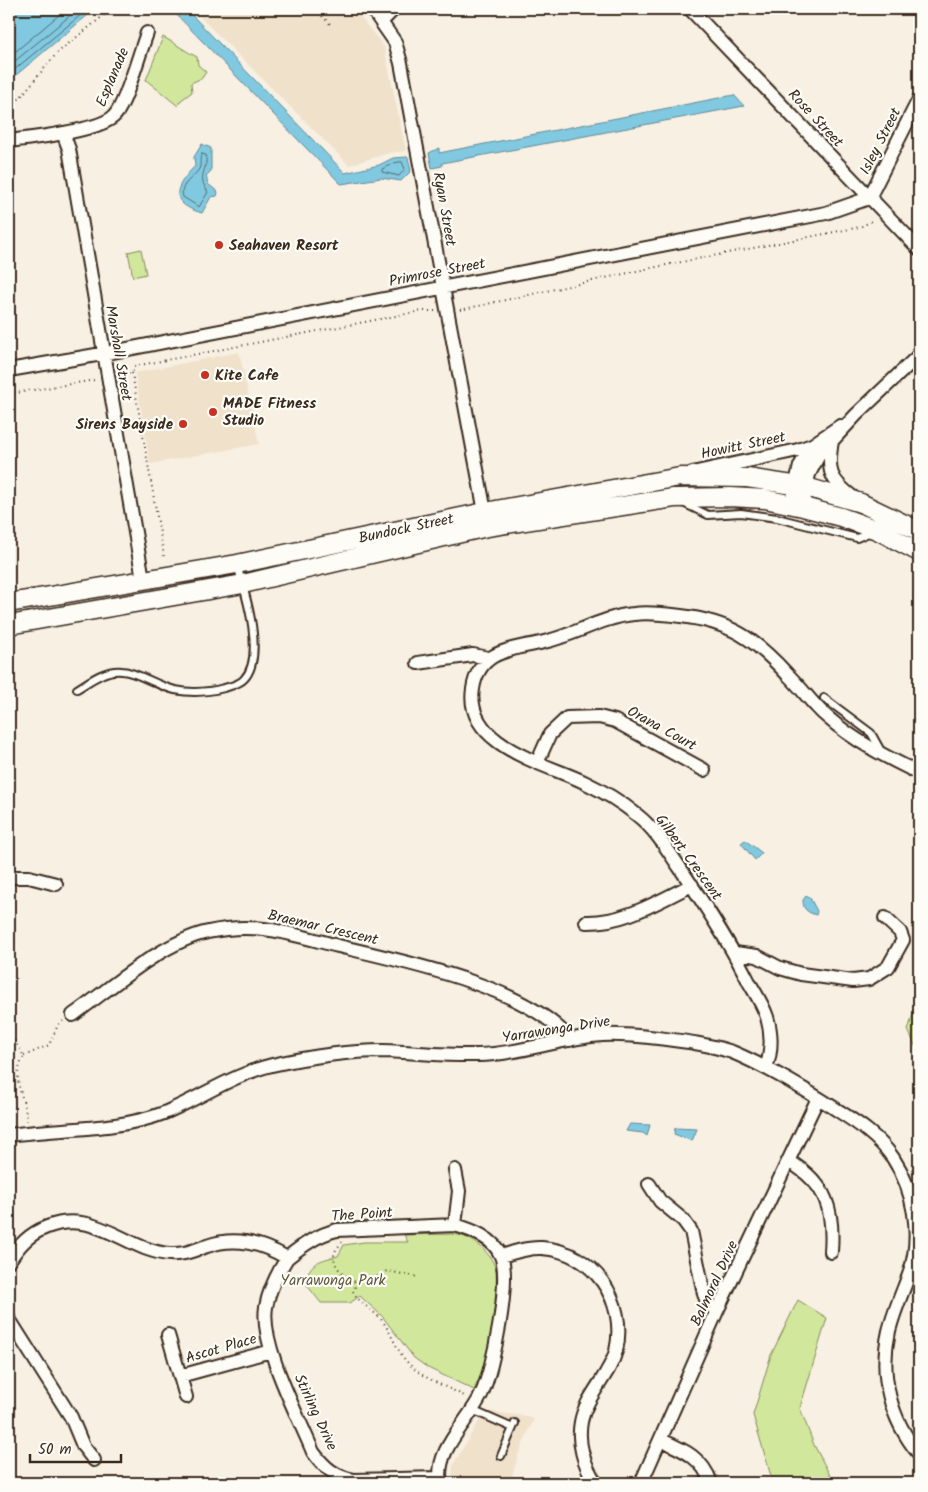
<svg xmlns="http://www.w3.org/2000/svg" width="928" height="1492" font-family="Kalam,sans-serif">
  <rect width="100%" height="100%" fill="#f7f0e3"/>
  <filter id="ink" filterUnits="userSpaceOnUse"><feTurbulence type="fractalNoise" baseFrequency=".02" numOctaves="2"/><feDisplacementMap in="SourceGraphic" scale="10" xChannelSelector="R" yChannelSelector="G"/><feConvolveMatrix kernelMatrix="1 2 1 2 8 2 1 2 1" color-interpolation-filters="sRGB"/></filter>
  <g filter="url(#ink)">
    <!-- built -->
    <path fill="#f0e1cb" d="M192 9H354L384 47 406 151 389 153 349 165Z
      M239 352 259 444 150 464 135 373Z
      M485 1411 525 1416 534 1419 518 1455 510 1483H452L453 1465Z"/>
    <!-- green -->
    <path fill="#d0e79c" stroke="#86885d" d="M163 37C175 43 185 51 197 57L198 65 206 72 202 78 191 83 192 92 180 101 178 106 146 80Z
      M141 249 146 274 133 277 128 252Z
      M919 996V1054L908 1030Z
      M452 1234C473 1236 493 1253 497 1274 499 1285 490 1346 487 1358 485 1369 478 1380 474 1390L428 1368 414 1358 382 1316 360 1296 350 1303H321L306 1284C307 1262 321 1260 338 1256L344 1245 364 1242H408L404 1235Z
      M798 1300 827 1318 800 1408 814 1445 834 1483H773L753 1415 771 1355Z"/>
    <!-- water -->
    <path fill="#80c9e1" stroke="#648993" d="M9 9H95L9 81Z
      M171 9H186L345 173 379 165 393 158 408 157 411 171 401 181 381 178 341 184Z
      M734 95 744 106 442 163V166L432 168 429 153 439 148V153Z
      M202 144 211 148V171L206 176 208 184 218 192 217 196 211 197 202 213C167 203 175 186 195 166L194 157Z
      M745 840 762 853 755 860 741 843Z
      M806 896 810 898 817 911 816 915C807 912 803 910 803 900Z
      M630 1124 650 1125 647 1136 643 1133 626 1131Z
      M675 1128 697 1129 692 1141 674 1134Z"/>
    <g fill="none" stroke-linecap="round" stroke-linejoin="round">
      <!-- shore -->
      <path stroke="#576a6c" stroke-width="1" d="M9 57 66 9
        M9 66 78 9
        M9 74 88 9
        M202 154 206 155C208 172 196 175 208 192L199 207 183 197C179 184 193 179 199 169 202 164 198 159 202 154Z
        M402 162 405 169 399 176 382 172V169L394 163Z"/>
      <!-- service casing -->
      <g stroke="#3b2a1e" stroke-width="10">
        <path id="service" d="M681 502 708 515 741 513 777 518 857 538 871 532
          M77 689C90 681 105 669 122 671 138 672 157 686 175 690 190 693 209 692 224 688 231 686 240 684 244 679 266 656 245 592 237 565
          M824 698 871 733 881 751
          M472 1410 513 1428
          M501 1456 515 1423"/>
      </g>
      <!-- minor casing -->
      <g stroke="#3b2a1e" stroke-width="16">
        <path id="minor" d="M372 9 395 42 401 63 485 512
          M690 9 919 249
          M382 21 394 9
          M63 133 69 149 143 579
          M9 141C31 138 102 131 115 115 126 103 140 51 147 33
          M9 370 102 354 826 213 869 198 919 99
          M832 441C827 470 829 480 854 498
          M692 473 798 450 812 445 840 426
          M791 504 800 466 812 445
          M803 507 809 474 819 455 856 415 919 355
          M418 663 473 655 488 658
          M537 763 550 734 567 718 599 717 615 721 704 770
          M9 877H29L56 884
          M586 922C625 923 658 901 692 885
          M735 953 757 956 780 968 801 974 853 981 869 979 888 967 903 940 900 932 885 918
          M73 1015C111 988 162 942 208 932 226 928 246 927 264 929 289 932 314 940 338 946 402 961 529 987 570 1040
          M766 1068C772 1051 772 1034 767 1017 763 1005 756 994 750 984 730 943 705 905 680 868 667 849 655 829 637 815 621 802 603 791 584 782 547 764 464 746 473 689 479 649 512 650 544 642 575 635 602 617 634 614 649 612 665 614 681 616 730 622 754 638 787 674 801 687 812 704 826 716 854 741 886 757 919 773
          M9 1135C57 1128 118 1131 164 1113 200 1098 234 1074 272 1065 308 1057 348 1051 384 1051 415 1052 447 1056 478 1055 520 1054 560 1038 602 1035 620 1034 640 1036 658 1038 682 1041 709 1044 732 1052 766 1066 799 1086 831 1106 854 1121 877 1134 893 1158 914 1190 922 1234 910 1272 903 1291 894 1311 889 1331 879 1375 890 1419 919 1454
          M790 1162C827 1184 834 1210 831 1252
          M649 1184 660 1201 683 1220 691 1231 704 1294 708 1304 717 1311
          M455 1225 459 1191 455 1170
          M501 1256C515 1252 528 1247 542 1248 593 1251 628 1301 616 1351 609 1377 586 1395 581 1422 577 1442 584 1466 596 1483
          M287 1258C277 1274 269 1289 266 1307 260 1346 298 1415 313 1452 324 1467 335 1477 354 1480L440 1478
          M9 1261C19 1245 29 1234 47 1227 96 1208 126 1251 170 1254 184 1255 194 1250 207 1246 235 1236 262 1243 287 1258 303 1245 317 1235 337 1230L455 1225C472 1230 494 1238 501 1256 511 1280 493 1371 481 1395 468 1423 434 1450 441 1483
          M9 1319 71 1417 83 1446 94 1460
          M168 1335 186 1397
          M180 1376 271 1351
          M661 1440C684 1450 703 1458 711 1483
          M641 1483 717 1311 818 1098"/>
      </g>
      <!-- secondary casing -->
      <g stroke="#3b2a1e" stroke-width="21">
        <path id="secondary" d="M9 603 237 564 485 512 680 477 747 478 806 487 861 503 919 531
          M9 625 243 584 487 527 674 498 731 497 765 499 803 507 841 517 877 530 919 552"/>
      </g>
      <!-- path -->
      <path stroke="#3b2a1e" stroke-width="2" stroke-dasharray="1 4" stroke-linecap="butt" d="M319 9 325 14
        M322 16 332 26
        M9 111 57 53 108 12 120 11 134 13 141 9
        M460 310 646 269 860 227 874 220
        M132 373 164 556
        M119 375 132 373 135 366 422 311H435
        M9 394 95 380
        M9 1032 24 1056C10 1081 25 1095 27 1121
        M24 1056 49 1045 58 1025 63 1021
        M342 1242C339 1246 335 1250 334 1255 333 1268 349 1283 362 1283 372 1283 378 1274 387 1271L419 1277
        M357 1282 353 1291C358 1302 371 1309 380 1318 392 1332 396 1351 409 1364 423 1379 448 1387 466 1397"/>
      <!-- service -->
      <use href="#service" stroke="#fdfcf7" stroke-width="6"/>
      <!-- minor -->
      <use href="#minor" stroke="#fdfcf7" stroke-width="12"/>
      <!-- secondary -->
      <use href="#secondary" stroke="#fdfcf7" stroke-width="18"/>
    </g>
  </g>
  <!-- markers -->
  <g fill="#c8321e" stroke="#fdfcf7" stroke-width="2">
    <circle cx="219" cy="245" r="5"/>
    <circle cx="205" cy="375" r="5"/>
    <circle cx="213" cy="412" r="5"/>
    <circle cx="183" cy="424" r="5"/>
  </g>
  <g text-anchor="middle" stroke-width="4.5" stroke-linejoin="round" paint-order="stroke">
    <!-- street labels -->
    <g font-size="15" fill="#3b2a1e" stroke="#fdfcf7">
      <text transform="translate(112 77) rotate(-67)" y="5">Esplanade</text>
      <text transform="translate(816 118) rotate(47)" y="5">Rose Street</text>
      <text transform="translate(880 141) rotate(-63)" y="5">Isley Street</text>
      <text transform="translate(445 209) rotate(80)" y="5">Ryan Street</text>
      <text transform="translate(437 272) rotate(-11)" y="5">Primrose Street</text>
      <text transform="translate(119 353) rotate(80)" y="5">Marshall Street</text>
      <text transform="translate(743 445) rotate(-12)" y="5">Howitt Street</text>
      <text transform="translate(406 528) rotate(-12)" y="5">Bundock Street</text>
      <text transform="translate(662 728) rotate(29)" y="5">Orana Court</text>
      <text transform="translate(689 857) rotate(54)" y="5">Gilbert Crescent</text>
      <text transform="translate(323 927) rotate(13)" y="5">Braemar Crescent</text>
      <text transform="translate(556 1029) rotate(-9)" y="5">Yarrawonga Drive</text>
      <text transform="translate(362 1214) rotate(-4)" y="5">The Point</text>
      <text transform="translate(714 1283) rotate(-65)" y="5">Balmoral Drive</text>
      <text transform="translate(221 1348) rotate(-16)" y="5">Ascot Place</text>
      <text transform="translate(316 1412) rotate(65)" y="5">Stirling Drive</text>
    </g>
    <!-- poi labels -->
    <g font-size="15" font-weight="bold" fill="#3b2a1e" stroke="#fdfcf7" text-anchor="start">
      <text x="229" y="250">Seahaven Resort</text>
      <text x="215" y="380">Kite Cafe</text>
      <text x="223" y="408">MADE Fitness<tspan x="223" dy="17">Studio</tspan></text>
      <text x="173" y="429" text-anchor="end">Sirens Bayside</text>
    </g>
    <!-- park labels -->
    <g font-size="15" fill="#60593e" stroke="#fdfcf7">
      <text x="333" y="1285">Yarrawonga Park</text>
    </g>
  </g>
  <!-- margin -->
  <rect width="928" height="1492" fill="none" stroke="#fdfcf7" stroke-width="30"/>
  <rect x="15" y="15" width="898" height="1462" fill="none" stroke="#3b2a1e" stroke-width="2" filter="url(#ink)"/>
  <!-- scale -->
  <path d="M30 1454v8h91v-8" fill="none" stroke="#3b2a1e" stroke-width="2.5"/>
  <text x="38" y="1454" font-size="15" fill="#3b2a1e" stroke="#fdfcf7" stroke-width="4" paint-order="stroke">50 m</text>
</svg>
